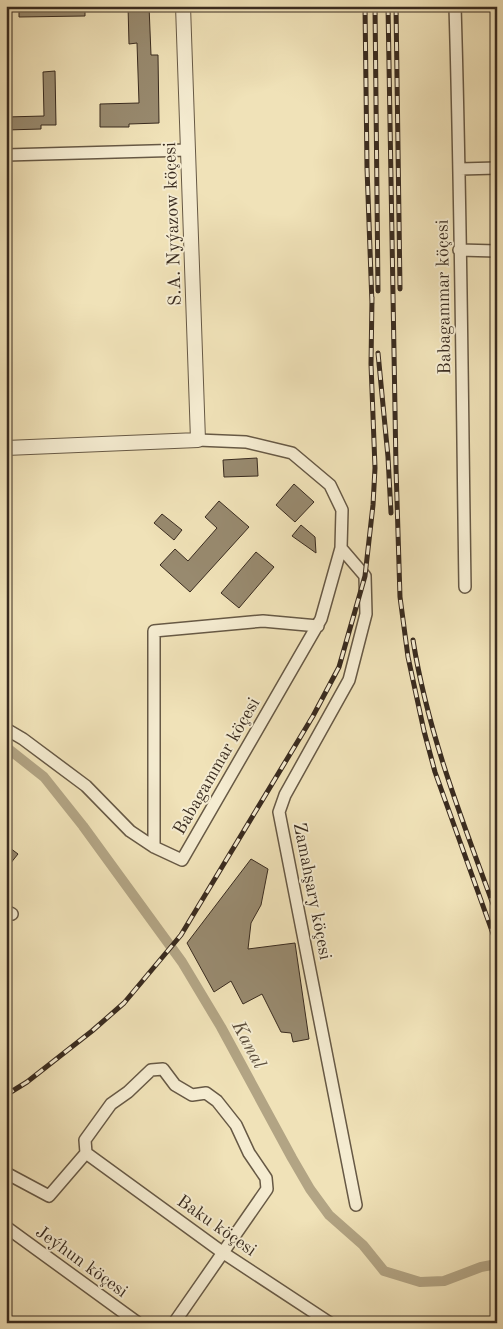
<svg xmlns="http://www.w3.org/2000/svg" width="503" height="1329" font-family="'Old Standard TT',serif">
  <rect width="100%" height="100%" fill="#f0e2b8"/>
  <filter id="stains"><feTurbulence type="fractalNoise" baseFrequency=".004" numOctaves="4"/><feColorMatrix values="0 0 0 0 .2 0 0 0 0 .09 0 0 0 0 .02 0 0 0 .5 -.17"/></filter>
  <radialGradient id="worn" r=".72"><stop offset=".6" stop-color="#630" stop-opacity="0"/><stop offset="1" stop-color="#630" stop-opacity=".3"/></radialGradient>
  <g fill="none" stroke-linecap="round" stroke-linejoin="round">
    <!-- canal -->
    <path stroke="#b2a484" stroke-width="10" d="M6 747 44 777 83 826 182 962 221 1027 292 1158 310 1189 329 1215 363 1245 384 1271 420 1282 444 1281 481 1267 497 1264"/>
  </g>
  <!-- building -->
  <path fill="#988a6f" stroke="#392b1f" d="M19 6H85V16L19 17Z
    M128 6H149L151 55H158L159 123 129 124V127H100V104L139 103 137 43 129 44Z
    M55 71 56 125H41V129L6 130V117L44 116 43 72Z
    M257 458 258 476 224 477 223 460Z
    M294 484 314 502 295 522 276 505Z
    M219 501 249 527 190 592 160 565 175 549 188 561 217 528 205 517Z
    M162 514 182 530 174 540 154 523Z
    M301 525 315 537 316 553 292 536Z
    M256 552 274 567 239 608 221 593Z
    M6 845 18 854 6 869Z
    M251 859 268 869 261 905 251 923 248 949 295 943 309 1039 293 1042 291 1033 281 1032 262 994 243 1004 231 981 214 992 187 943Z"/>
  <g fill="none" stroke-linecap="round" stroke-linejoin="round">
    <!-- minor casing -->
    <g stroke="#675945" stroke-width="14">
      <path id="minor" d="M455 6C461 200 462 393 465 587
        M6 155 188 150
        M460 169 497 168
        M459 250 497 251
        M341 548 365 576 366 614 349 680 285 795 279 812 356 1205
        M6 729 23 739 86 786 130 831 154 847 182 860 321 619 341 548 342 510 330 485 292 453 246 442 198 440
        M154 847V631L263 621 318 626
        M6 911 12 914
        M86 1153 222 1252 330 1323
        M6 1173 49 1196 86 1153 85 1140 111 1104 128 1092 151 1070 163 1069 175 1085 192 1095 206 1093 217 1101 236 1125 249 1153 266 1178 267 1189 174 1323
        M6 1227 138 1323"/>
    </g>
    <!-- tertiary casing -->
    <g stroke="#675945" stroke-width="16">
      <path id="tertiary" d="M6 448 198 440 183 6"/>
    </g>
    <!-- minor -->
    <use href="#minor" stroke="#f5ecd1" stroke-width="11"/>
    <!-- tertiary -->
    <use href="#tertiary" stroke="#f5ecd1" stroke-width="14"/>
    <!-- rail casing -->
    <g stroke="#392b1f" stroke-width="5">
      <path id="rail" d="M365 6 367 168 372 304
        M375 6 378 291
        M388 6 396 468 400 597 408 657 424 731 435 772 497 945
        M396 6 400 289
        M378 353 388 457 391 513
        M413 640C428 735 464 825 497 915
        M6 1095 27 1082 92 1031 124 1003 181 935 313 716 339 667 365 576 373 505 375 468 371 364 372 297"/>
    </g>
    <!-- rail -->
    <use href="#rail" stroke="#f5ecd1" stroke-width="3" stroke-dasharray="9" stroke-linecap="butt"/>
  </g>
  <g text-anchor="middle" stroke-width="4" stroke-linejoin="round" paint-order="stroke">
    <!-- street labels -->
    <g font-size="18" fill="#392b1f" stroke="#f5ecd1">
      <text transform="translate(172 224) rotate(-92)" y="6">S.A. Nyýazow köçesi</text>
      <text transform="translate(443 297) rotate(-91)" y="6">Babagammar köçesi</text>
      <text transform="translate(216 766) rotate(-60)" y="6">Babagammar köçesi</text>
      <text transform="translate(313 891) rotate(79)" y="6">Zamahşary köçesi</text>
      <text transform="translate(217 1225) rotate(35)" y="6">Baku köçesi</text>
      <text transform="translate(82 1261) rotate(36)" y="6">Jeýhun köçesi</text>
    </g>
    <!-- water labels -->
    <g font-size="19" font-style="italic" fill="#5d4f3d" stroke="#f5ecd1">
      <text transform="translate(250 1044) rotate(62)" y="7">Kanal</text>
    </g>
  </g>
  <!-- margin -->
  <rect width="503" height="1329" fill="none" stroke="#f0e2b8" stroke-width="25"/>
  <rect x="8" y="8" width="488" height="1314" fill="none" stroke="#392b1f" stroke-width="2.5"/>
  <rect x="12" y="12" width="478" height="1304" fill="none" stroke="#392b1f"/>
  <rect width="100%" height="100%" filter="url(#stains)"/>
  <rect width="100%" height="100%" fill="url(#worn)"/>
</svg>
